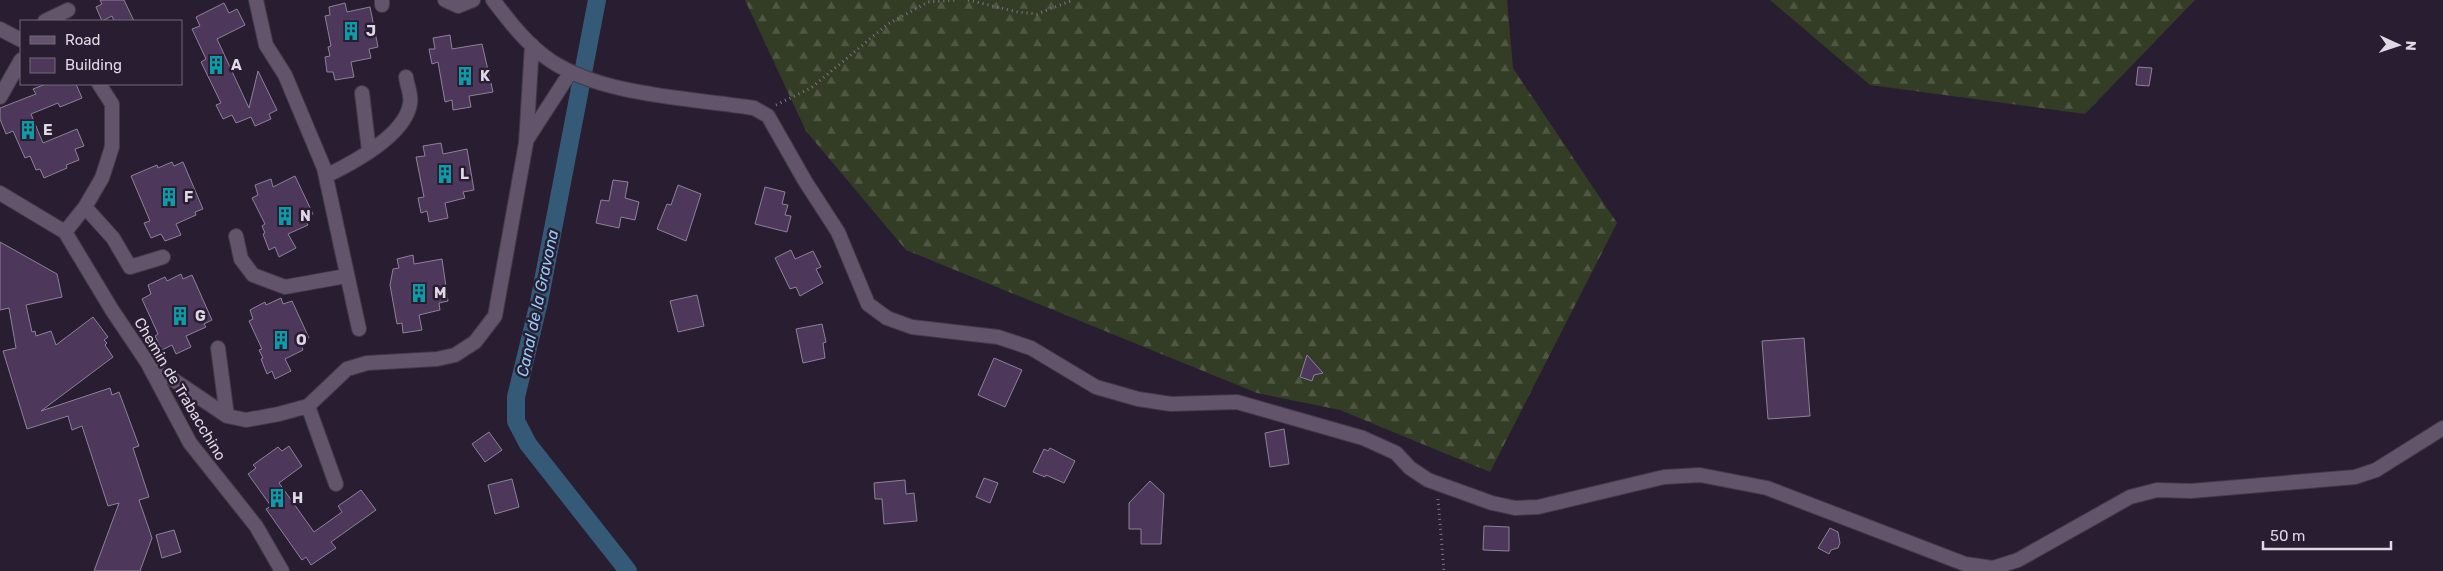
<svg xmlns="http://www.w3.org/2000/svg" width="2443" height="571" font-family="Rubik,sans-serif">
  <defs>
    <pattern id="forest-firs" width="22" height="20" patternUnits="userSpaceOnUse" patternTransform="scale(1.25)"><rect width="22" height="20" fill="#333c24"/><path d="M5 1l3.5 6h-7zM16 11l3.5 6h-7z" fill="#505744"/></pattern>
  </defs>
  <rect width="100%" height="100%" fill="#291e31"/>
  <!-- forest -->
  <path fill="url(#forest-firs)" d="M745 0H1507L1513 68 1617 223 1490 472 1340 410 1257 393 906 250 806 131Z
    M1770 0H2195L2085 114 1870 85Z"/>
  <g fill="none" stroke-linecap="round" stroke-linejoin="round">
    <!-- canal -->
    <path stroke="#355a77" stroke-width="18" d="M597 0 539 302 516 397V421L528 444 628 571"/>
  </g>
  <!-- building -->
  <path fill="#4d385c" stroke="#8d8098" d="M100 0H124L134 21H114L112 16 102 21 96 7 102 4Z
    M224 3 229 13 237 9 245 25 217 39 249 108 258 71 277 110 269 114 271 119 255 126 251 117 236 123 232 115 223 119 216 105 221 103 201 62 206 59 192 29 200 26 196 17Z
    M345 3 347 12 370 7 378 47 369 49 371 58 351 62 354 77 335 80 333 72H327L325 57 330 56 328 47 331 46 325 16 330 15 329 7Z
    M450 35 452 49 482 44 493 92 469 96 471 107 453 110 452 100 445 102 438 62 432 64 429 49H435L433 38Z
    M2138 67 2152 68 2149 86 2136 85Z
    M46 84H76L82 98 60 107 58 103 31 114 43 143 77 129 84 146 75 149 79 160 66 165 67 168 44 178 40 169 36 170 30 156 25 158 13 131 6 134 0 119V108L36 94 33 89Z
    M441 143 443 154 467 149 474 190 463 192 465 198 445 203 448 218 429 222 427 211 421 213 418 198 424 197 416 157 425 156 423 146Z
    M172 162 174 166 183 162 203 209 195 212 196 215 176 224 181 235 165 241 161 234 151 238 144 223 150 221 131 176 157 165 158 168Z
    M295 176 313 214 304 218 308 225 288 234 296 248 279 257 275 247 269 250 263 234 265 233 262 226 265 224 252 198 258 195 255 185 271 179 273 187Z
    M613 180 628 182 625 198 639 202 635 220 621 217 619 228 596 223 601 200 609 201Z
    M678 185 701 194 686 241 657 229 667 204 671 205Z
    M765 187 785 192 782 204 788 205 785 215 791 216 787 232 755 224Z
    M0 242 57 274 62 297 26 305 32 332 35 331 36 336 51 331 56 345 93 317 108 337 104 340 107 343 105 345 113 357 41 411 110 388 112 395 119 392 139 446 133 448 149 497 139 500 152 538 140 571H94L119 503 108 506 82 426 72 430 68 416 27 429 3 351 16 348 9 308 0 310Z
    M791 250 795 259 813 251 821 267 816 269 823 283 800 296 796 287 790 289 775 258Z
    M413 255 414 264 442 259 448 301 439 303 440 310 419 315 422 330 403 333 402 323 397 324 390 285 393 269 399 268 397 259Z
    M181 274 183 279 192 275 212 320 204 324 206 327 186 336 191 347 176 354 172 345 162 350 155 336 158 334 142 299 151 294 148 285 165 277 167 281Z
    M697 295 704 326 678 332 670 301Z
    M281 298 283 304 292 301 309 338 300 342 303 350 285 359 291 371 275 379 272 371 267 374 261 359 263 358 259 350 262 349 249 321 253 319 250 310 265 302 266 305Z
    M822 324 826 342 823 343 825 358 803 363 796 329Z
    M1804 338 1810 416 1768 419 1762 341Z
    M1307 355 1323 373 1314 375 1312 381 1300 377Z
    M994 358 1022 370 1005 407 978 395Z
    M1284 429 1289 464 1270 467 1265 433Z
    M489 432 502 450 485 462 472 444Z
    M289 446 302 466 279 483 314 532 342 512 338 506 361 490 376 510 331 542 336 548 311 565 306 557 302 560 266 509 271 506 248 474 256 468 253 465 278 447 282 451Z
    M1050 448 1075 461 1064 483 1046 475 1045 477 1033 472 1044 449 1048 451Z
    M984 478 998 483 990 503 976 497Z
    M512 479 519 507 495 514 488 485Z
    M905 480 906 494 914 493 917 521 884 524 882 499H875L874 483Z
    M1150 481 1164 494 1161 544H1141V529H1129V503Z
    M1484 526 1509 527V551L1483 550Z
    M1830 528 1838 532 1840 543 1838 548 1831 550 1829 554 1818 548Z
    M174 530 181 552 162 558 156 535Z"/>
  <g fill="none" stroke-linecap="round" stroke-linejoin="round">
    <!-- minor casing -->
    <g stroke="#42394a" stroke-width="16">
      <path id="minor" d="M256 0 266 45 285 75 324 168 359 329
        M382 0V5
        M445 0 458 6 473 0
        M493 0C510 22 527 45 551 61 604 96 691 98 754 108L768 116 805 181 838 232 868 304 887 318 912 327 998 337 1031 348 1096 387 1138 399 1171 404 1237 402 1363 438 1396 453 1410 468 1428 480 1492 503 1515 508 1538 507 1664 477 1700 475 1767 488 1965 564 1993 568 2018 560 2130 497 2157 490 2191 491 2355 477 2376 470 2443 428
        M45 21 68 10
        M0 29 21 40
        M362 93 369 151
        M0 97 21 60
        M526 141 570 73
        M326 176C353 163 405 135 410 104 412 96 407 85 406 77
        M0 193 65 232 112 310 147 362 190 443 256 526 282 571
        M85 207 113 238 130 267 163 257
        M65 232 85 207 102 178 112 147V104L99 84
        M236 236 241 259 253 275 285 287 346 276
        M218 348 227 416
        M147 362 227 416 246 420 279 414 308 406 347 369 367 363 437 359 455 355 475 342 495 316 526 143 532 45
        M308 406 336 484"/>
    </g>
    <!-- path -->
    <path stroke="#7d7484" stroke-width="3" stroke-dasharray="1 4" stroke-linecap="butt" d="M968 0 1018 12 1037 14 1073 0
      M776 105 811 88 888 24 928 2 957 0
      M1438 499 1444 571"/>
    <!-- minor -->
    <use href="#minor" stroke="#61546b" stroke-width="14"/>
  </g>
  <!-- icons -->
  <defs>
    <g id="building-bare" transform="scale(1.5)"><path d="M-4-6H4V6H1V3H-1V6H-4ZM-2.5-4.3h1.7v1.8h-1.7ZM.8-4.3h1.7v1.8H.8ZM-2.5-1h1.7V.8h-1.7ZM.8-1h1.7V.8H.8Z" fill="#0f9aa8" stroke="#291e31" stroke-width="2.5" paint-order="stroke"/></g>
  </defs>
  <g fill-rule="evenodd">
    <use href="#building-bare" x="351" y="31"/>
    <use href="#building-bare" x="216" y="65"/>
    <use href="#building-bare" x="465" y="76"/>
    <use href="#building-bare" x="28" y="130"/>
    <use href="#building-bare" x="445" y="174"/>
    <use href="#building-bare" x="169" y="197"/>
    <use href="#building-bare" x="285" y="216"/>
    <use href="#building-bare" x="419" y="293"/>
    <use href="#building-bare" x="180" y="316"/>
    <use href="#building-bare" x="281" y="340"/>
    <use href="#building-bare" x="277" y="498"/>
  </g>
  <g text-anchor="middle" stroke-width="5" stroke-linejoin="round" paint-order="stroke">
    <!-- poi labels -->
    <g font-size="15" font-weight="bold" fill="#dfd8e5" stroke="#291e31" text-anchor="start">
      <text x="366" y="36">J</text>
      <text x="231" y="70">A</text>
      <text x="480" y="81">K</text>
      <text x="43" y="135">E</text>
      <text x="460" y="179">L</text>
      <text x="184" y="202">F</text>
      <text x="300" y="221">N</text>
      <text x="434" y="298">M</text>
      <text x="195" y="321">G</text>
      <text x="296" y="345">O</text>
      <text x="292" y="503">H</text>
    </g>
    <!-- street labels -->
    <g font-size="15" fill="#dfd8e5" stroke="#291e31">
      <text transform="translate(180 389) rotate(59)" y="5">Chemin de Trabacchino</text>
    </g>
    <!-- water labels -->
    <g font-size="16" font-style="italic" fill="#8fcbfd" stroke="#291e31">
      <text transform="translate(537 303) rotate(-78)" y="6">Canal de la Gravona</text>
    </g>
  </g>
  <!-- legend -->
  <rect x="20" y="20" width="162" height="65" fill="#291e31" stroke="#726879"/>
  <rect x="30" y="36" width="25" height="8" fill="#61546b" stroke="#726879"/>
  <text x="65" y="45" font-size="15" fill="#dfd8e5">Road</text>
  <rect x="30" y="58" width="25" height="15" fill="#4d385c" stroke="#726879"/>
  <text x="65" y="70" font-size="15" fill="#dfd8e5">Building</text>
  <!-- north arrow -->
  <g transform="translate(2398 45) rotate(93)" stroke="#291e31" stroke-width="4" paint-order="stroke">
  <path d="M0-4L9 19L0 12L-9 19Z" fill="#dfd8e5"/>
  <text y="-8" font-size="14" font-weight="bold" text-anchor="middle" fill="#dfd8e5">N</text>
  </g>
  <!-- scale -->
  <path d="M2263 541v8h128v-8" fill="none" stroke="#dfd8e5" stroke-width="2.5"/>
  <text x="2270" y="541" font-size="15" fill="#dfd8e5" stroke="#291e31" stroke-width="4" paint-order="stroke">50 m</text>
</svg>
